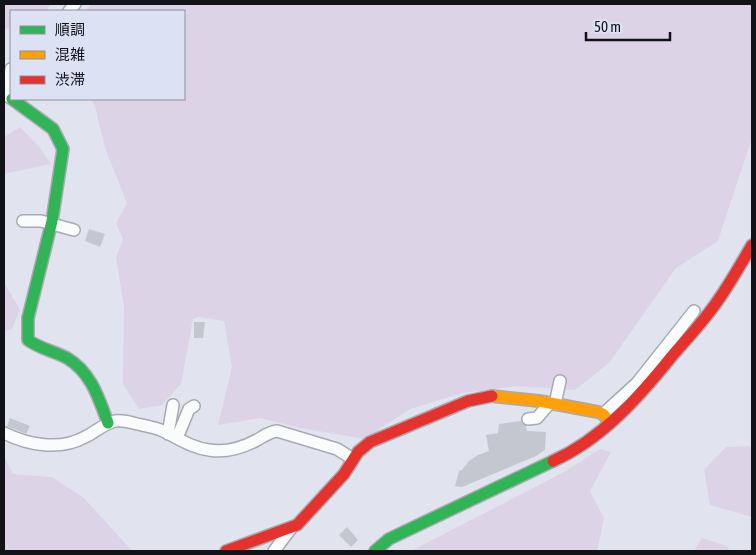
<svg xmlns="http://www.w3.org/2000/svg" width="756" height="555" font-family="'Asap Condensed','Noto Sans JP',sans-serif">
  <rect width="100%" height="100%" fill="#e1e4ee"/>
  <!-- green -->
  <path fill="#ddd3e6" d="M4 4H51L46 11H11V28L8 29 4 28Z
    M91 4H752V138L718 241 676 268 609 363 575 390 517 386 463 393 410 409 364 439 301 428 260 418 218 425 232 367 224 321 199 317 193 319 181 384 162 405 139 409 123 384 124 306 116 258 123 239 116 223 127 203 105 148 95 107 91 99H184V11H86Z
    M20 127 41 149 51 164 4 174V137Z
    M4 282 20 310 12 329 4 332Z
    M752 446V517L710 505 704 470 726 447Z
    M600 449 611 452 590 491 604 518 597 551H411L564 472Z
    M4 456 13 474 52 477 84 498 132 551H4Z
    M702 538 727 546 730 551H694Z"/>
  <!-- building -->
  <path fill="#c3c7cf" d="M89 229 105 234 100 247 85 241Z
    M194 322H205L203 338H194Z
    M10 418 30 426 26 434 7 426Z
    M521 421 526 426 527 431 546 432 545 450 536 456 462 487 455 486 459 471 462 470 469 461 478 455 489 451 486 435 498 433 499 424Z
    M347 527 358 540 351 547 339 535Z"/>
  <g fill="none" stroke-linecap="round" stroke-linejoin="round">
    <!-- street casing -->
    <g stroke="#a7aab2" stroke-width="14">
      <path id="street" d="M69 11 75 4
        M11 69 7 86 9 97 11 98
        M23 221H41L74 230
        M555 404 560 381
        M603 414 637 383 694 311
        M528 419 537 418 550 403
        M4 433C28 445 60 451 85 437 94 433 105 423 115 421 123 420 130 422 137 424 146 426 155 427 163 431 178 438 192 448 209 450 226 453 242 448 257 440 264 436 269 432 277 431L337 449 353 459
        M168 434 173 405
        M177 438 189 409 194 406
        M274 551 292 527"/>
    </g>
    <!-- fast casing -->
    <g stroke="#a7aab2" stroke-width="14">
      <path id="fast" d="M12 99 53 129 63 149 52 221 28 318V340C40 349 54 351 67 358 91 372 99 399 108 423
        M375 551 389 539 553 461"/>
    </g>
    <!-- slow casing -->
    <g stroke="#a7aab2" stroke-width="14">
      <path id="slow" d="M492 396 539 401 598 412 603 414 610 423"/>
    </g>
    <!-- jam casing -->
    <g stroke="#a7aab2" stroke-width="14">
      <path id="jam" d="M553 461C602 439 639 397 672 356 686 340 701 324 714 306 728 287 740 266 752 245
        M226 551 297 525 344 474 358 452 370 442 468 401 492 396"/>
    </g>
    <!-- street -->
    <use href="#street" stroke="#fafbfc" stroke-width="11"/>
    <!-- fast -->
    <use href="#fast" stroke="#30b455" stroke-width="11"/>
    <!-- slow -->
    <use href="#slow" stroke="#ff9f0a" stroke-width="11"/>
    <!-- jam -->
    <use href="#jam" stroke="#e5322d" stroke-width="11"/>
  </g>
  <!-- border -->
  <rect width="756" height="555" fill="none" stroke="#121319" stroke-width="10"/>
  <!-- legend -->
  <rect x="10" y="10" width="175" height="90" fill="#dce1f3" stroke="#8b8f9c"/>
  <rect x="20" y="26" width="25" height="8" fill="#30b455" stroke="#8b8f9c"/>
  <text x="55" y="35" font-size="15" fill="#121319">順調</text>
  <rect x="20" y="51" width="25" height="8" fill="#ff9f0a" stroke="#8b8f9c"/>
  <text x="55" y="60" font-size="15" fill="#121319">混雑</text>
  <rect x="20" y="76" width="25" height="8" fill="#e5322d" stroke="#8b8f9c"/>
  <text x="55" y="85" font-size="15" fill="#121319">渋滞</text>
  <!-- scale -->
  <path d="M586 32v8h84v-8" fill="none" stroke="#121319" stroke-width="2.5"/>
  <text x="594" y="32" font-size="15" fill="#121319" stroke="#dce1f3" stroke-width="4" paint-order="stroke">50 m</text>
</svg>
